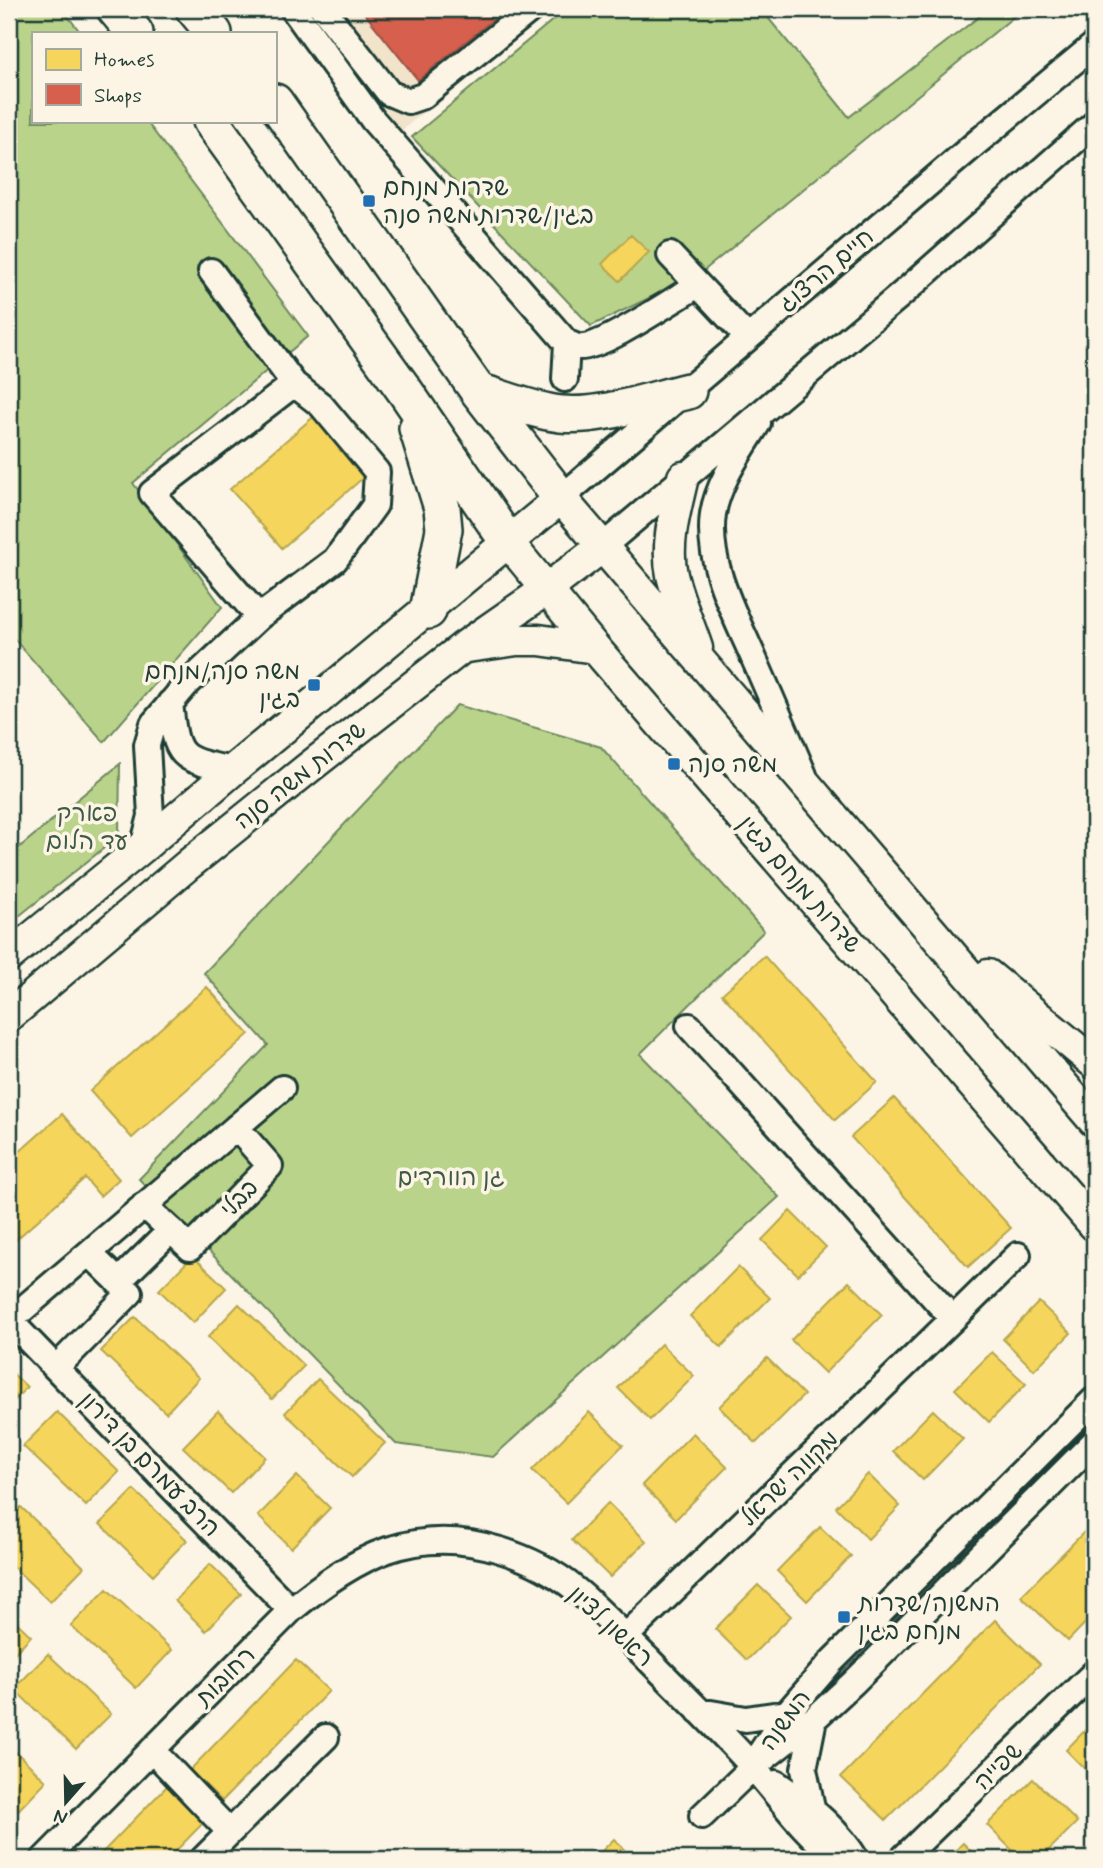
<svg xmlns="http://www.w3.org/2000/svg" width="1103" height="1868" font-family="Mynerve,'Playpen Sans Hebrew',sans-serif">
  <rect width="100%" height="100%" fill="#fcf5e5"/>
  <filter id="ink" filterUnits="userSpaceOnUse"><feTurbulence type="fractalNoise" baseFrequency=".0143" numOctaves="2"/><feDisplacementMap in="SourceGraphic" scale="14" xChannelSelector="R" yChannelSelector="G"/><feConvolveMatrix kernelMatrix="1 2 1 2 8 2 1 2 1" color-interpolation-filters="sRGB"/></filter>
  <g filter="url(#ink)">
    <!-- built -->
    <path fill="#f2e3cb" d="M310 9H548L401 131Z"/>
    <!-- green -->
    <path fill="#bad38a" stroke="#6c885f" stroke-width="2" d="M9 9H62L81 33H33V121H146L308 336 133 483 222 607 104 742 9 633Z
      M566 9H761L849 117 989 9H1023L701 273 591 326 412 137Z
      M457 705 601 747 764 931 640 1054 779 1197 493 1457 396 1444 139 1179 268 1045 204 973Z
      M120 764 119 836 9 924V856Z"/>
    <!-- homes -->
    <path fill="#f6d55c" stroke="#b6a750" stroke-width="2" d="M631 235 649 252 620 281 602 264Z
      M319 412 371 471 282 548 230 489Z
      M764 956 877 1082 835 1120 722 994Z
      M207 987 249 1034 132 1138 90 1091Z
      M894 1098 1011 1228 968 1267 851 1137Z
      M62 1114 119 1179 100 1196 85 1178 9 1246V1161Z
      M790 1211 826 1247 798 1275 762 1240Z
      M193 1256 226 1288 193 1323 159 1290Z
      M738 1267 770 1298 721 1347 690 1316Z
      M849 1282 882 1315 825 1373 791 1340Z
      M1039 1302 1071 1333 1034 1370 1003 1339Z
      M239 1304 304 1366 272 1399 208 1337Z
      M135 1317 199 1378 166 1413 101 1351Z
      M661 1344 694 1376 650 1420 618 1388Z
      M992 1352 1026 1384 989 1422 955 1389Z
      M767 1358 804 1395 756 1443 719 1407Z
      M9 1370 27 1387 9 1406Z
      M318 1379 385 1443 352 1477 285 1413Z
      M933 1410 963 1439 923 1480 893 1451Z
      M218 1411 265 1457 231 1493 183 1447Z
      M57 1412 119 1472 86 1506 23 1446Z
      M589 1412 623 1445 566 1503 532 1470Z
      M693 1433 727 1467 676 1519 642 1485Z
      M868 1474 900 1506 868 1539 836 1507Z
      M297 1476 330 1508 291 1548 258 1516Z
      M134 1490 187 1540 153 1575 100 1524Z
      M608 1503 646 1541 610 1577 572 1540Z
      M21 1507 84 1567 50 1602 9 1563V1520Z
      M1094 1522V1614L1068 1641 1021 1596Z
      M820 1527 851 1556 807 1601 777 1571Z
      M210 1564 241 1594 206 1631 175 1601Z
      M758 1585 791 1616 747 1660 715 1629Z
      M107 1589 172 1650 136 1688 71 1626Z
      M9 1615 31 1636 9 1659Z
      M995 1620 1040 1664 886 1820 841 1777Z
      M48 1654 111 1714 76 1749 14 1689Z
      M296 1660 329 1691 222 1801 190 1770Z
      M1094 1721V1778L1066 1750Z
      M15 1751 46 1781 9 1820V1757Z
      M1033 1779 1077 1822 1040 1859H1021L987 1825Z
      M168 1785 206 1820 168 1859H96Z
      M614 1839 633 1859H594Z
      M963 1843 979 1859H947Z"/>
    <!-- shops -->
    <path fill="#d6604d" stroke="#9f5646" stroke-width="2" d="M361 9H506L418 80Z"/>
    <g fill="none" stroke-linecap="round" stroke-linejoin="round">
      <!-- minor casing -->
      <g stroke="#1f3d34" stroke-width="30">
        <path id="minor" d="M293 9 373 120 567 343C571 344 574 346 578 347 601 350 675 298 698 285
          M323 9 389 93 408 101 423 96 433 88 531 9
          M670 255 748 338
          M211 271 294 384
          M565 379 567 343
          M758 423C741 451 718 482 713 514 706 565 736 616 755 661 772 699 788 737 804 775
          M561 498 975 144 1094 45
          M602 547 903 293 1094 124
          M170 703C176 759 179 759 233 770
          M143 847 151 816 147 745 153 724 185 686 259 617 335 560 375 505 377 472 321 405 294 384 152 493 259 617
          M144 1205 190 1248 270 1166 236 1127
          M118 1282 171 1230
          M953 1319 1018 1255
          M9 1320 291 1610
          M9 1321 282 1088
          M57 1367 130 1293 89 1253
          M625 1637 953 1319 689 1026
          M699 1711 746 1719 787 1713
          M152 1750 230 1832
          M759 1755 787 1713 832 1661 1094 1400
          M776 1783C806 1803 837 1828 856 1859
          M813 1812 804 1769 814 1719
          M702 1816 753 1767 814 1719 853 1683 1094 1442
          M44 1859 291 1610C355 1557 415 1523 500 1550 526 1558 553 1571 575 1589 601 1610 624 1636 648 1659 682 1694 719 1729 752 1766 782 1800 801 1830 838 1859
          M203 1859 326 1737
          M902 1859 1094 1673"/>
      </g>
      <!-- major casing -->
      <g stroke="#1f3d34" stroke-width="35">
        <path id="major" d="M683 477C676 508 665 543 672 575 678 600 689 624 697 648
          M508 542 595 648 1094 1225
          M467 647 517 640H539L595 648
          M9 956 143 847 233 770 561 498 1094 1121
          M988 975 1094 1063
          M9 1016 189 864 307 769 462 648 547 589 602 547"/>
      </g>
      <!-- highway casing -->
      <g stroke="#1f3d34" stroke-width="40">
        <path id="highway" d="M115 9 135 33
          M194 9 214 33
          M275 102 478 391 561 498
          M211 121 405 391 508 542
          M478 391C505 399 533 411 561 414 601 418 650 400 688 391
          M417 428 442 508 444 529 428 611"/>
      </g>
      <!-- minor -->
      <use href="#minor" stroke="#fcf5e5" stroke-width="24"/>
      <!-- major -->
      <use href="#major" stroke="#fcf5e5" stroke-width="30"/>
      <!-- highway -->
      <use href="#highway" stroke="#fcf5e5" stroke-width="35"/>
    </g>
  </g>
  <!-- markers -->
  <g fill="#1f6fb2" stroke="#fcf5e5" stroke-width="2.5">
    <rect x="362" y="194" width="14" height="14" rx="3.5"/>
    <rect x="307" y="678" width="14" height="14" rx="3.5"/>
    <rect x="667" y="757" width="14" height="14" rx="3.5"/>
    <rect x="837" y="1610" width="14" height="14" rx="3.5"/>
  </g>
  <g text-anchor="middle" stroke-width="7" stroke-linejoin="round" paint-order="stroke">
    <!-- poi labels -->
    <g font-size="24" fill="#1f3d34" stroke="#fcf5e5" text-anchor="start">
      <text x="383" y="195">שדרות מנחם<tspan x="383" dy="28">בגין/שדרות משה סנה</tspan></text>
      <text x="300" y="679" text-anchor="end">משה סנה/מנחם<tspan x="300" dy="28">בגין</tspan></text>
      <text x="688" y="772">משה סנה</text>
      <text x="858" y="1611">המשנה/שדרות<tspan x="858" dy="28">מנחם בגין</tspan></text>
    </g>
    <!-- street labels -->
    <g font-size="24" fill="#1f3d34" stroke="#fcf5e5">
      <text transform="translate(826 270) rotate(-40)" y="8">חיים הרצוג</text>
      <text transform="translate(300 775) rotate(-38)" y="8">שדרות משה סנה</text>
      <text transform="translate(800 884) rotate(49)" y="8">שדרות מנחם בגין</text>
      <text transform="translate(239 1198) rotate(-46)" y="8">בבלי</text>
      <text transform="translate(150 1464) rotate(46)" y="8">הרב עמרם בן דירון</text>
      <text transform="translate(789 1478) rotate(-44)" y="8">מקווה ישראל</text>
      <text transform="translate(611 1626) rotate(43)" y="8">ראשון לציון</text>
      <text transform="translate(225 1676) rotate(-45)" y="8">רחובות</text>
      <text transform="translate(785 1720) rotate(-54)" y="8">המשנה</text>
      <text transform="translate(998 1766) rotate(-44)" y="8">שפייה</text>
    </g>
    <!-- park labels -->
    <g font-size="24" fill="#3e5b45" stroke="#fcf5e5">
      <text x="87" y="821">פארק<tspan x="87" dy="28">עד הלום</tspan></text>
      <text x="451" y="1185">גן הוורדים</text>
    </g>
  </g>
  <!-- margin -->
  <rect width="1103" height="1868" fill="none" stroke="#fcf5e5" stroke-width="35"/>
  <rect x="18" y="18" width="1068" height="1833" fill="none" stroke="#1f3d34" stroke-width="2.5" filter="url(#ink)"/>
  <!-- legend -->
  <rect x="32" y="32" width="245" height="91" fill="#fcf5e5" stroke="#a4ab9e" stroke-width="2"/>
  <rect x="46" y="49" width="35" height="21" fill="#f6d55c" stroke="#a4ab9e" stroke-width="2"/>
  <text x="94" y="66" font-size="21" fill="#1f3d34">Homes</text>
  <rect x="46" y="84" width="35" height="21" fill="#d6604d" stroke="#a4ab9e" stroke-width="2"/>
  <text x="94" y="102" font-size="21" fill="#1f3d34">Shops</text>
  <!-- north arrow -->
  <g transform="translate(66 1802) rotate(200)" stroke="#fcf5e5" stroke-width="5" paint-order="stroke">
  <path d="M0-5L12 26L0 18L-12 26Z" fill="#1f3d34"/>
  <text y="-10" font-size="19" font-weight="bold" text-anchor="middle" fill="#1f3d34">N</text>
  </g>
</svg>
